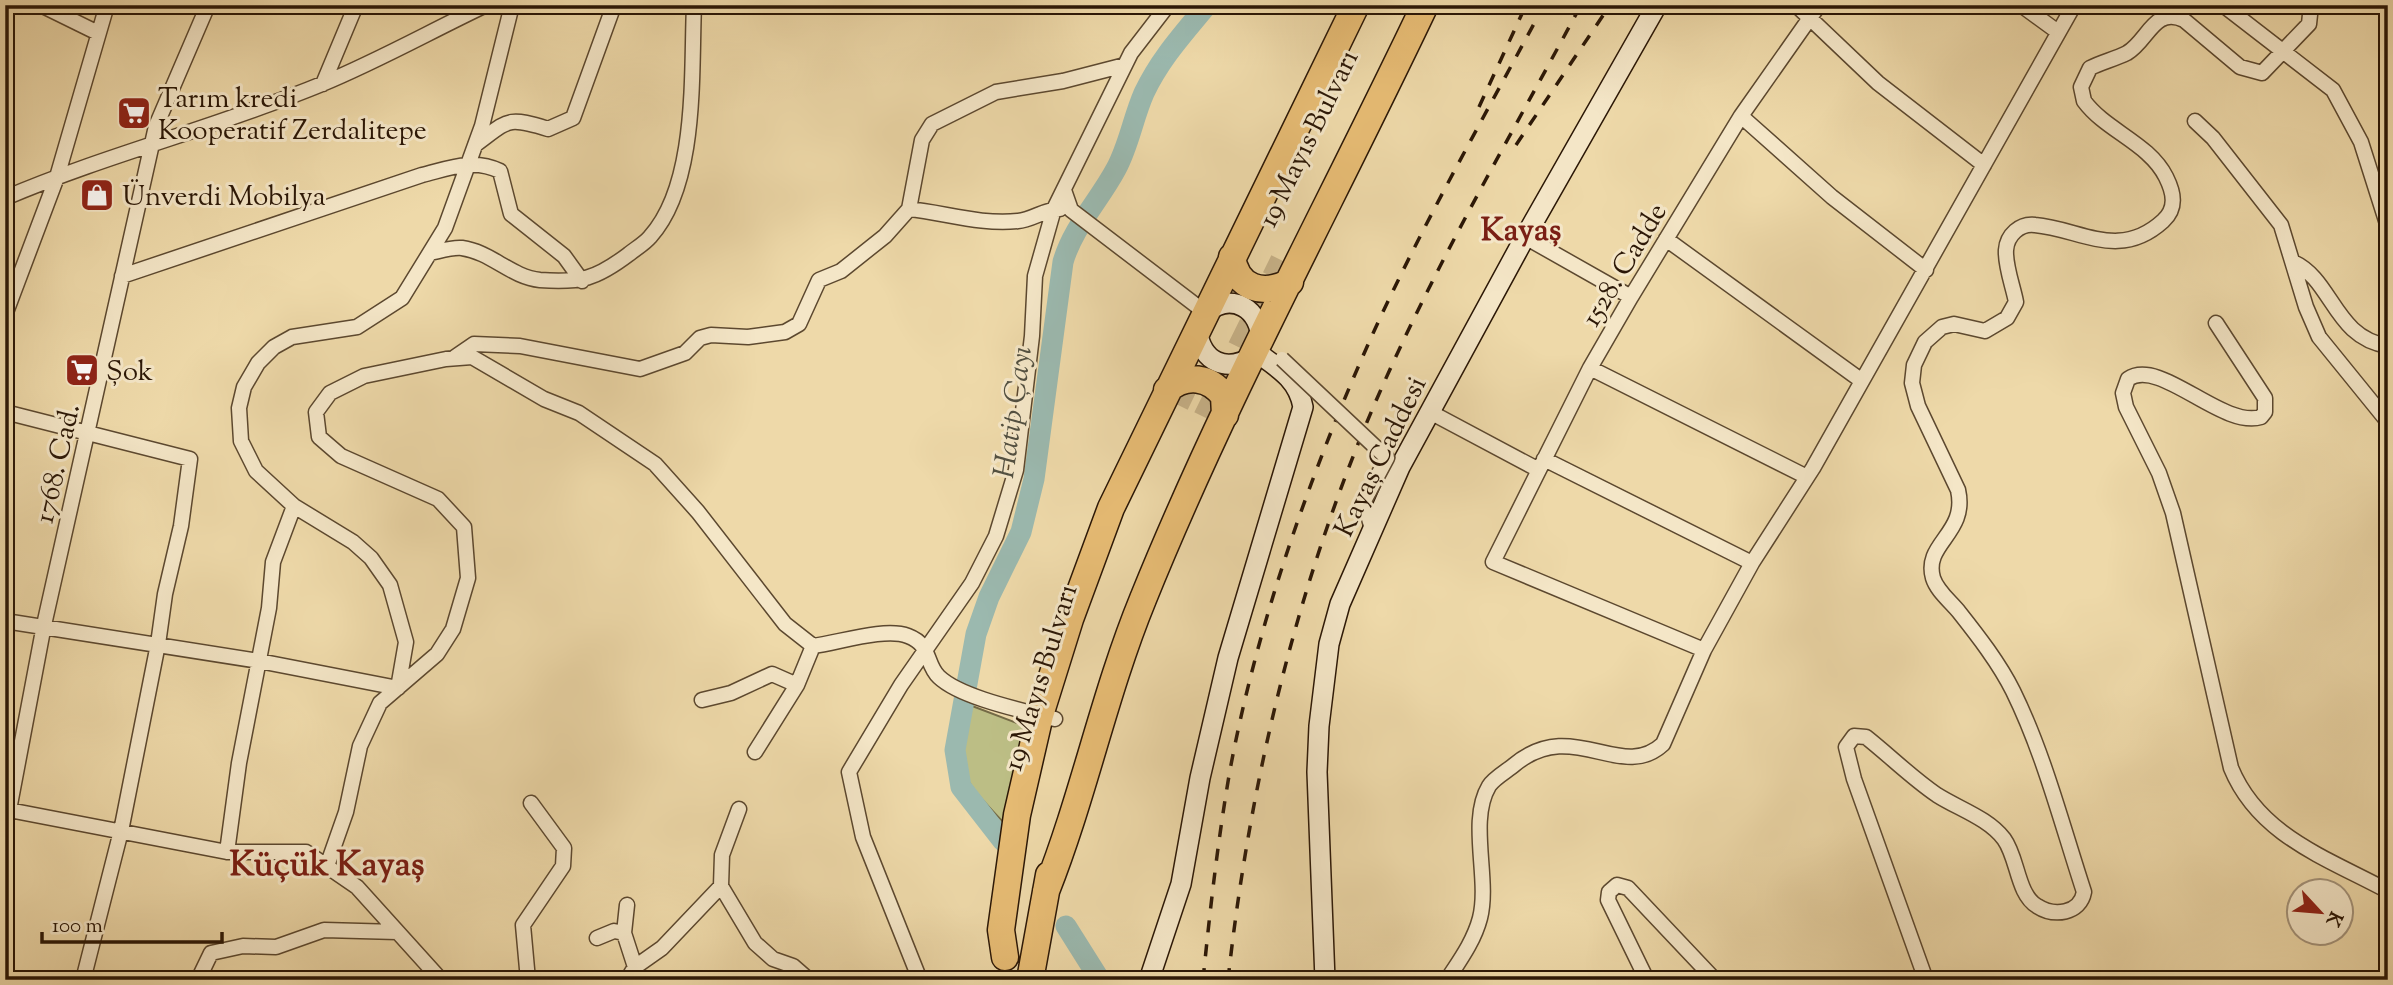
<svg xmlns="http://www.w3.org/2000/svg" width="2393" height="985" font-family="'Sorts Mill Goudy',serif">
  <rect width="100%" height="100%" fill="#eed9a9"/>
  <filter id="stains"><feTurbulence type="fractalNoise" baseFrequency=".00286" numOctaves="4"/><feColorMatrix values="0 0 0 0 .2 0 0 0 0 .09 0 0 0 0 .02 0 0 0 .5 -.17"/></filter>
  <radialGradient id="worn" r=".72"><stop offset=".6" stop-color="#630" stop-opacity="0"/><stop offset="1" stop-color="#630" stop-opacity=".3"/></radialGradient>
  <!-- green -->
  <path fill="#bcbe85" stroke="#746a46" stroke-width="2" d="M967 704 1027 727 1004 823C956 772 956 773 967 704Z"/>
  <g fill="none" stroke-linecap="round" stroke-linejoin="round">
    <!-- river -->
    <path stroke="#9bb9af" stroke-width="21" d="M1003 841 961 787 955 750 976 634 989 597 1021 532 1034 479 1063 262C1073 227 1099 201 1116 169 1129 145 1133 118 1144 93 1160 59 1183 34 1207 5
      M1066 926 1100 980"/>
    <!-- highway-tunnel -->
    <path stroke="#c7b288" stroke-width="26" stroke-dasharray="26 13" stroke-linecap="butt" d="M1176 404 1194 367
      M1206 418 1283 261"/>
    <!-- street casing -->
    <g stroke="#5c482f" stroke-width="17">
      <path id="street" d="M41 5 98 33
        M1796 5 1878 83 1984 165
        M2021 5 2058 32
        M2223 5 2333 90 2361 142 2388 227
        M323 84 356 5
        M1741 116 1832 197 1926 270
        M2195 121 2213 138 2281 225 2306 307 2319 337 2388 422
        M475 145C509 120 506 116 548 129L573 118 614 5
        M1064 190 1071 210 1206 313
        M5 198C108 154 218 127 322 84 378 61 431 31 486 5
        M909 209C946 213 981 225 1018 221 1032 220 1045 209 1060 209
        M1525 237 1631 297
        M1666 239 1862 381
        M430 253C440 251 452 247 462 248 491 252 511 277 540 280 581 283 596 279 629 254 635 249 644 244 650 237 698 184 691 73 694 5
        M2293 262C2333 280 2334 338 2388 346
        M122 276 422 175C450 168 473 158 500 171L511 214 564 256 582 281
        M5 315 57 177 107 5
        M2216 323 2265 398V412L2261 417C2222 429 2160 357 2128 379L2123 393 2126 407 2159 473 2173 513 2231 768C2259 836 2327 858 2388 891
        M455 357 474 344 520 346 640 369 685 353 700 338 711 335 748 337 785 332 799 324 819 280 841 271 885 236 909 209 922 140 932 124 996 92 1063 81 1125 65
        M1590 368 1807 477
        M5 412 190 459 181 526 165 594 158 644 121 831 83 980
        M1430 412 1539 470
        M1544 459 1752 563
        M1364 501 1372 529
        M5 621 259 661 398 688 406 642 390 585 371 558 353 542 294 506 256 471 241 441 239 408 244 387 258 363 274 347 292 337 357 327 402 298 445 228 482 126 512 5
        M1704 650 1493 562 1590 368 1631 297 1741 116 1819 5
        M702 700 731 693 772 674 797 685
        M755 752 797 685 813 646
        M739 809 722 855 721 886 755 943 773 959 793 966 809 980
        M9 810 227 852H306L357 887 441 980
        M5 816 9 810 44 625 156 126 208 5
        M227 852 239 763 269 608 273 562 294 506
        M327 866 346 812 360 746 380 703 437 654 453 629 468 578 464 527 438 499 341 456 319 437 316 412 330 393 364 376 446 359 472 357 544 399 579 413 655 464 698 512 785 624 813 646C838 643 885 627 908 636 932 645 925 664 939 677 961 698 1025 711 1055 719
        M627 905 624 933 635 967
        M597 938 614 931 624 933
        M198 980 211 953 243 946 276 947 324 930 397 932
        M528 980 523 925 563 866 564 848 531 803
        M627 980 635 967 662 948 721 886
        M920 980 863 837 849 772 901 685 972 583 996 536 1016 470 1032 336 1035 276 1054 209 1131 53 1168 5
        M1447 980C1460 960 1474 941 1480 918 1490 879 1468 821 1489 786 1494 778 1507 771 1514 765 1573 716 1621 783 1663 744L1704 650 1752 563 1813 468 2074 5
        M1647 980 1608 900 1609 892 1617 885 1628 888 1715 980
        M1926 980 1854 779 1846 747 1854 736 1866 737C1890 756 1912 778 1937 795 1959 809 1988 818 2004 839 2018 858 2017 894 2037 906 2054 917 2080 914 2084 892 2062 825 2044 754 2013 691 1999 663 1978 636 1959 612 1950 601 1937 591 1933 578 1923 543 1968 534 1958 490L1918 406 1912 383 1914 365 1925 342 1942 327 1954 324 1985 331 2007 318 2016 302C2013 286 2005 266 2006 250 2007 235 2020 223 2035 225 2081 229 2119 261 2163 221 2177 208 2174 193 2166 177 2149 143 2106 131 2084 101L2081 87 2090 68C2102 62 2115 59 2127 53 2148 41 2154 6 2184 20L2240 67 2262 73 2309 24 2311 5"/>
    </g>
    <!-- secondary casing -->
    <g stroke="#2b1706" stroke-width="22">
      <path id="secondary" d="M1206 313C1232 291 1261 309 1261 341
        M1197 331C1203 363 1225 372 1253 357
        M1149 980 1181 884 1200 778 1228 658 1303 407C1298 379 1278 368 1256 352
        M1325 980 1317 772 1319 726 1329 644 1340 604 1400 467 1525 237 1657 5"/>
    </g>
    <!-- highway casing -->
    <g stroke="#2b1706" stroke-width="29">
      <path id="highway" d="M1232 257C1237 289 1263 296 1290 282
        M1167 390C1186 373 1210 377 1224 396L1225 415
        M1046 891C1084 795 1104 694 1143 599 1225 396 1331 203 1425 5
        M1005 957 1001 930 1017 815 1040 715 1070 619 1111 508 1356 5
        M1030 980 1049 875"/>
    </g>
    <!-- street -->
    <use href="#street" stroke="#f4e6c7" stroke-width="14"/>
    <!-- secondary -->
    <use href="#secondary" stroke="#f4e6c7" stroke-width="19"/>
    <!-- highway -->
    <use href="#highway" stroke="#e7bc74" stroke-width="26"/>
    <!-- rail -->
    <path stroke="#2b1706" stroke-width="3.5" stroke-dasharray="12 12" stroke-linecap="butt" d="M1479 107 1526 5
      M1516 145 1610 5
      M1203 980C1210 910 1218 839 1230 770 1258 620 1312 468 1375 329 1426 218 1487 112 1544 5
      M1228 980C1247 806 1286 631 1349 467 1410 307 1500 156 1581 5"/>
    <!-- street-bridge casing -->
    <g stroke="#5c482f" stroke-width="17" stroke-linecap="butt">
      <path id="street-bridge" d="M1282 359 1387 458 1364 501"/>
    </g>
    <!-- street-bridge -->
    <use href="#street-bridge" stroke="#f4e6c7" stroke-width="14"/>
  </g>
  <!-- icons -->
  <defs>
    <g id="supermarket-square" transform="scale(1.75)"><rect x="-9" y="-9" width="18" height="18" rx="4" fill="#8f2418" stroke="#f4e6c7"/><path d="M-6-5.5h2.5l.6 2H6L4.5 2H-2.5L-4.4-4H-6ZM-1.5 3.2a1.3 1.3 0 1 0 .1 0ZM3 3.2a1.3 1.3 0 1 0 .1 0Z" fill="#fff"/></g>
    <g id="shop-square" transform="scale(1.75)"><rect x="-9" y="-9" width="18" height="18" rx="4" fill="#8f2418" stroke="#f4e6c7"/><path d="M-5-2.5h2.3a2.7 3.5 0 0 1 5.4 0H5L5.5 6h-11ZM-1.5-2.5h3a1.5 2.3 0 0 0-3 0Z" fill="#fff"/></g>
  </defs>
  <g fill-rule="evenodd">
    <use href="#supermarket-square" x="134" y="113"/>
    <use href="#shop-square" x="97" y="195"/>
    <use href="#supermarket-square" x="82" y="370"/>
  </g>
  <g text-anchor="middle" stroke-width="6" stroke-linejoin="round" paint-order="stroke">
    <!-- poi labels -->
    <g font-size="28" fill="#2b1706" stroke="#f4e6c7" text-anchor="start">
      <text x="158" y="107">Tarım kredi<tspan x="158" dy="32">Kooperatif Zerdalitepe</tspan></text>
      <text x="122" y="205">Ünverdi Mobilya</text>
      <text x="106" y="380">Şok</text>
    </g>
    <!-- street labels -->
    <g font-size="28" fill="#2b1706" stroke="#f4e6c7">
      <text transform="translate(1307 138) rotate(-64)" y="10">19 Mayıs Bulvarı</text>
      <text transform="translate(1623 264) rotate(-59)" y="10">1528. Cadde</text>
      <text transform="translate(1379 456) rotate(-64)" y="10">Kayaş Caddesi</text>
      <text transform="translate(56 463) rotate(-77)" y="10">1768. Cad.</text>
      <text transform="translate(1039 677) rotate(-73)" y="10">19 Mayıs Bulvarı</text>
    </g>
    <!-- water labels -->
    <g font-size="30" font-style="italic" fill="#525041" stroke="#f4e6c7">
      <text transform="translate(1012 412) rotate(-82)" y="10">Hatip Çayı</text>
    </g>
    <!-- quarter labels -->
    <g font-size="32" font-weight="bold" fill="#7a1f14" stroke="#f4e6c7">
      <text x="1521" y="240">Kayaş</text>
    </g>
    <!-- district labels -->
    <g font-size="35" font-weight="bold" fill="#7a1f14" stroke="#f4e6c7">
      <text x="327" y="875">Küçük Kayaş</text>
    </g>
  </g>
  <!-- margin -->
  <rect width="2393" height="985" fill="none" stroke="#eed9a9" stroke-width="28"/>
  <rect x="7" y="7" width="2379" height="971" fill="none" stroke="#2b1706" stroke-width="3.5"/>
  <rect x="14" y="14" width="2365" height="957" fill="none" stroke="#2b1706" stroke-width="2"/>
  <!-- north arrow -->
  <g transform="translate(2320 912) rotate(116)"><circle r="33" fill="#f4e6c7" stroke="#a4937a" stroke-width="2"/>
  <path d="M0-5L12 26L0 18L-12 26Z" fill="#8f2418"/>
  <text y="-10" font-size="19" font-weight="bold" text-anchor="middle" fill="#2b1706">K</text>
  </g>
  <!-- scale -->
  <path d="M42 932v10h180v-10" fill="none" stroke="#2b1706" stroke-width="3.5"/>
  <text x="52" y="932" font-size="21" fill="#2b1706" stroke="#f4e6c7" stroke-width="5" paint-order="stroke">100 m</text>
  <rect width="100%" height="100%" filter="url(#stains)"/>
  <rect width="100%" height="100%" fill="url(#worn)"/>
</svg>
